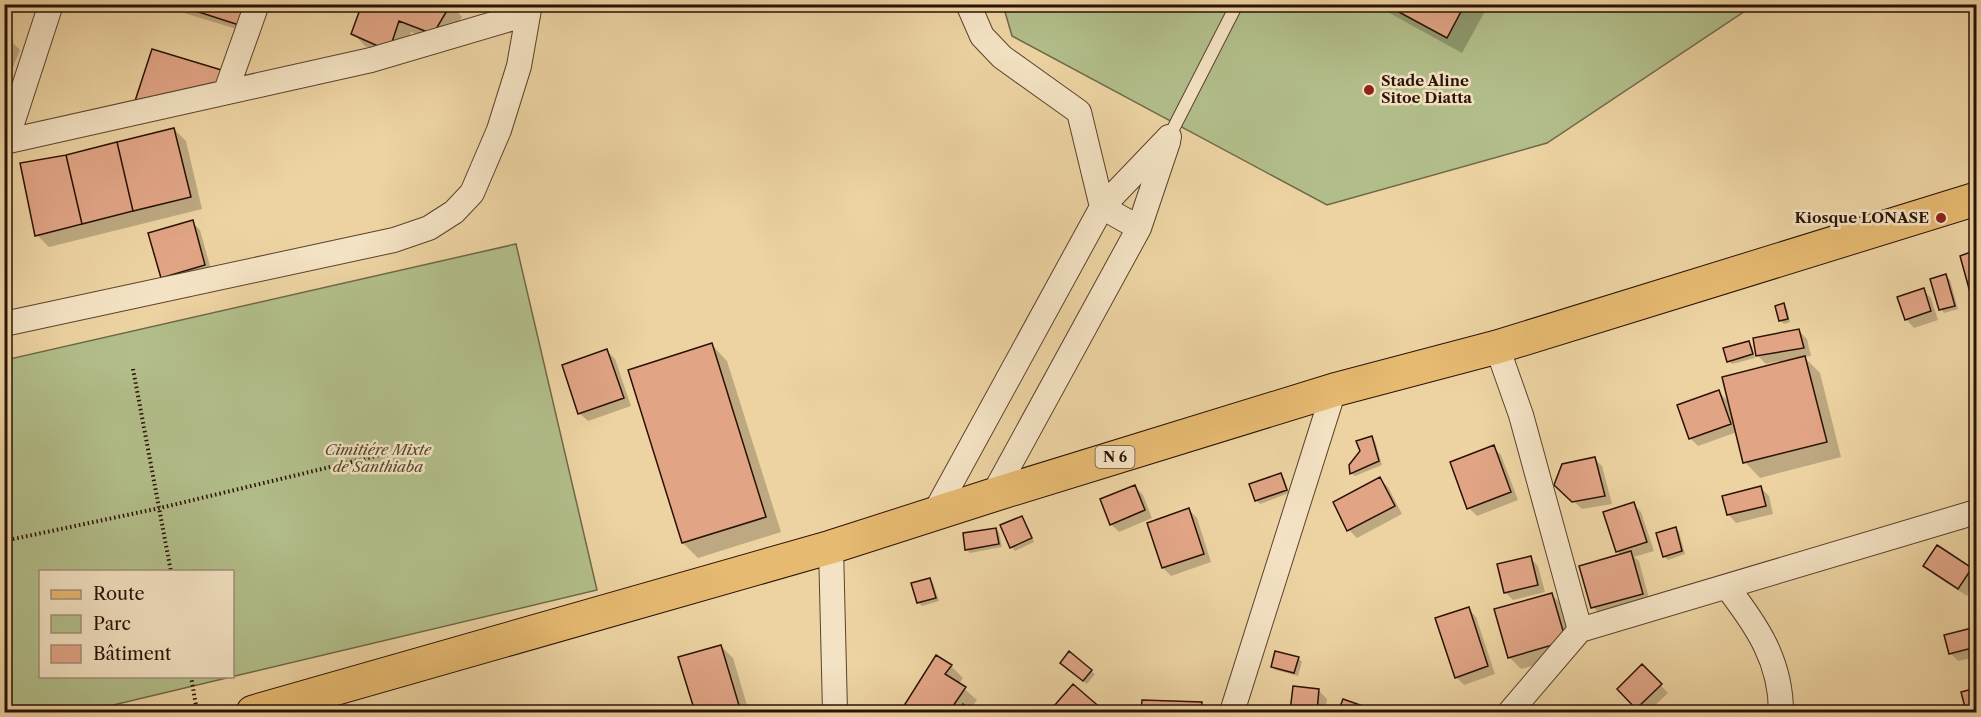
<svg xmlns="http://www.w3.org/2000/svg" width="1981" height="717" font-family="'Libre Caslon Text',serif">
  <rect width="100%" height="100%" fill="#edd3a2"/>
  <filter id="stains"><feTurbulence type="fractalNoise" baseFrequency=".00333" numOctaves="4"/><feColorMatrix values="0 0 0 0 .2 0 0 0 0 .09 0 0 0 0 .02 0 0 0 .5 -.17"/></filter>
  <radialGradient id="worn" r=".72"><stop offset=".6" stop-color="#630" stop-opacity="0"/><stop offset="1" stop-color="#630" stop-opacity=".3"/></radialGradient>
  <!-- green -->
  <path fill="#b2be8a" stroke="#6e6848" stroke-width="1.5" fill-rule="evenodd" d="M1003 5H1754L1547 143 1327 205 1012 36Z
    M516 244 597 590 84 712H5V360ZM40 572H232V676H40Z"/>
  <!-- shadow -->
  <path fill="#0003" d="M259 4 250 33 184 13 175 5Z
    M384 4H451L462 17 445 45 411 32 401 62 365 46 353 33 380 12Z
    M1373 4H1489L1462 53Z
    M4 40 12 42 20 50 4 89Z
    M174 129 186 141 202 209 49 247 37 235 66 157Z
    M192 222 200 230 212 273 170 285 162 277Z
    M4 236 9 253 4 255Z
    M1976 252V309L1962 257Z
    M1946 276 1950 280 1958 309 1944 313 1941 309Z
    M1923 290 1931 298 1938 320 1914 328 1906 319Z
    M1783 305 1787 309 1790 322 1784 324 1780 320Z
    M1799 331 1807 339 1811 356 1804 357 1820 373 1841 457 1760 478 1745 462 1737 432 1698 446 1690 438 1719 392 1730 403 1780 364 1779 361 1766 364 1758 356Z
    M1748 343 1752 346 1755 358 1732 364 1729 361Z
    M712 345 727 361 781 532 698 558 683 543Z
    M607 351 615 359 631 406 588 421 579 413Z
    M1371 438 1375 441 1382 465 1355 476 1351 473Z
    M1493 447 1501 455 1518 500 1477 516 1469 508Z
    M1594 458 1602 466 1612 504 1582 509 1564 493Z
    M1280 474 1284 478 1289 493 1260 504 1256 500Z
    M1380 479 1388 487 1402 514 1357 538 1349 530 1335 503Z
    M1135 487 1143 495 1152 518 1119 532 1111 524Z
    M1761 488 1769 496 1773 514 1736 523 1728 514Z
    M1633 504 1641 512 1654 551 1634 557 1639 561 1650 602 1601 615 1593 607 1622 556 1618 552 1605 513Z
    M1189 510 1197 518 1211 562 1171 576 1163 568 1149 524Z
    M1022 517 1025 521 1034 542 1015 551 1011 547 1002 526Z
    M996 529 999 533 1002 547 970 553 966 549Z
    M1675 529 1679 532 1685 554 1668 560 1664 556Z
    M1530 558 1538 566 1545 592 1513 600 1505 592Z
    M1925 566 1971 569 1976 575V581L1967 596 1933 574Z
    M929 579 933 583 939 601 922 606 918 602Z
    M1551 594 1563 606 1577 653 1521 669 1509 657Z
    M1468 608 1476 617 1495 674 1464 685 1456 677Z
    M1976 628V657L1958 661 1950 653 1946 636Z
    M721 646 733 658 749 712H696L680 658Z
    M937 657 951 666 963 678 959 684 977 700 970 710 973 712H902Z
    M1298 658 1302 662 1298 676 1276 670 1273 667Z
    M1642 666 1668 693 1648 712H1642L1619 689Z
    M1065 667 1091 671 1095 674 1087 684Z
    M1074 686 1104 712H1062L1056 706Z
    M1295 688 1319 691 1327 699 1325 712H1292Z
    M1976 689V712H1969L1962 693Z
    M1143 701 1201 703 1211 712H1143Z"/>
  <!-- building -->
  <path fill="#e1a586" stroke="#2a1205" stroke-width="1.5" d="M174 4H249L242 26Z
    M362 4 379 10 382 4H451L433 34 399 21 389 51 351 34Z
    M1384 4H1465L1447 38Z
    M4 38 12 41 4 61Z
    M152 49 228 72 219 89 135 101Z
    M174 128 191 197 133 211 117 142Z
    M117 142 133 211 82 224 66 155Z
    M66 155 82 224 35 236 20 163Z
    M193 220 205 265 161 278 148 233Z
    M1976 250V314L1960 256Z
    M1946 274 1955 306 1939 310 1930 279Z
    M1924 288 1931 311 1905 320 1897 297Z
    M1784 303 1788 319 1779 321 1775 306Z
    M1799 329 1804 348 1756 356 1753 338Z
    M1749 341 1753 354 1727 362 1723 348Z
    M712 343 766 517 682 543 628 370Z
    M607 349 624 398 578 414 562 365Z
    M1805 356 1827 442 1743 463 1722 377Z
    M1719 390 1731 424 1689 439 1677 405Z
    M1372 436 1379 461 1350 474 1349 465 1360 451 1356 441Z
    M1494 445 1511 492 1467 509 1450 462Z
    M1595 457 1605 496 1572 502 1554 485 1562 464Z
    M1281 473 1287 490 1255 501 1249 484Z
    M1380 477 1395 506 1347 531 1333 502Z
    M1135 485 1145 510 1110 525 1100 499Z
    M1761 486 1766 506 1727 515 1722 496Z
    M1634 502 1647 542 1616 552 1603 512Z
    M1189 508 1204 554 1162 568 1147 523Z
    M1022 516 1032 538 1010 548 1000 525Z
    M1676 527 1682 551 1663 557 1656 533Z
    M996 528 999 544 965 550 963 533Z
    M1937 545 1972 568 1958 589 1923 566Z
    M1631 551 1643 594 1591 608 1579 566Z
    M1531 556 1538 585 1504 593 1497 564Z
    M930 578 936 598 917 603 911 583Z
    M1552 593 1566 641 1508 658 1494 609Z
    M1469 607 1488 666 1455 678 1435 618Z
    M1976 627V647L1949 654 1944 635Z
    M721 645 741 712H695L678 657Z
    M1069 651 1092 670 1083 681 1060 663Z
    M1275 651 1299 657 1294 673 1271 667Z
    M936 655 952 665 945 674 966 687 949 712H900Z
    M1642 664 1662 684 1636 709 1617 689Z
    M1073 684 1103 710 1101 712H1061L1054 706Z
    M1293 686 1319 689 1317 712H1290Z
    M1976 688V709L1966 711 1961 692Z
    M1343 699 1380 712H1338Z
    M1142 700 1202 702 1201 712H1141Z
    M963 704 975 712H958Z"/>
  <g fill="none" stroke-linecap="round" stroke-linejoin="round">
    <!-- lane casing -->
    <g stroke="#5b422c" stroke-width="14">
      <path id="lane" d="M1169 137 1237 4"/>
    </g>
    <!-- street casing -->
    <g stroke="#5b422c" stroke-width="26">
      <path id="street" d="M968 4 982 36 1002 57 1079 112 1102 207 1139 228
        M226 91 257 4
        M4 142 371 60 527 14
        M6 142 51 4
        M4 324 394 240 429 228 454 212 472 193 499 130 519 66 530 4
        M1497 347 1521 415 1580 630
        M993 495 1139 228 1168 142
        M934 514 1102 207 1169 137
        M831 547 835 712
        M1727 587C1757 626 1781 661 1781 712
        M1232 712 1334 390
        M1510 712 1580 630 1976 512"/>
    </g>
    <!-- primary casing -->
    <g stroke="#2a1205" stroke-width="35">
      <path id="primary" d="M253 712 831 547 993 495 1334 390 1497 347 1976 199"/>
    </g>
    <!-- path -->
    <path stroke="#2a1205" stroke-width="4" stroke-dasharray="1.5 3" stroke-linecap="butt" d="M133 369 171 572
      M4 541 160 508 380 455
      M191 676 197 712"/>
    <!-- lane -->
    <use href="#lane" stroke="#f3e2c3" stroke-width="12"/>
    <!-- street -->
    <use href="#street" stroke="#f3e2c3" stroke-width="24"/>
    <!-- primary -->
    <use href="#primary" stroke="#e6ba71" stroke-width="33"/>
  </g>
  <!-- markers -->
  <g fill="#8f2418" stroke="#f3e2c3" stroke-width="2">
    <circle cx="1369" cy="90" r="6"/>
    <circle cx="1941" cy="218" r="6"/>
  </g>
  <g text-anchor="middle" stroke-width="5" stroke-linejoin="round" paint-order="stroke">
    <!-- shield labels -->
    <rect fill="#f3e2c3" stroke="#66503e" stroke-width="1.5" x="1095.5" y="446" width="39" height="22" rx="4.5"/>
    <g font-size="14" font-weight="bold" fill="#2a1205">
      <text x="1115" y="462">N 6</text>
    </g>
    <!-- poi labels -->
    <g font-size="15" font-weight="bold" fill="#2a1205" stroke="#f3e2c3" text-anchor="start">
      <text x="1381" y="86">Stade Aline<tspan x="1381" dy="17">Sitoe Diatta</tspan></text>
      <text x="1929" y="223" text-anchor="end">Kiosque LONASE</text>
    </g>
    <!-- park labels -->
    <g font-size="15" font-style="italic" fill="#53462d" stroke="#f3e2c3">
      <text x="378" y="455">Cimitiére Mixte<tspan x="378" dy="17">de Santhiaba</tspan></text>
    </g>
  </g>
  <!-- margin -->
  <rect width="1981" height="717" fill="none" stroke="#edd3a2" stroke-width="24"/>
  <rect x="6" y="6" width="1969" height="705" fill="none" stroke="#2a1205" stroke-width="3"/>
  <rect x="12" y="12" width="1957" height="693" fill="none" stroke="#2a1205" stroke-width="1.5"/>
  <!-- legend -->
  <rect x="39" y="570" width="195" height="108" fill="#f3e2c3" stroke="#a38f77" stroke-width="1.5"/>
  <rect x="51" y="590" width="30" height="9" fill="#e6ba71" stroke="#a38f77" stroke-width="1.5"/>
  <text x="93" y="600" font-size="18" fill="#2a1205">Route</text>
  <rect x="51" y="615" width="30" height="18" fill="#b2be8a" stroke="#a38f77" stroke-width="1.5"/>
  <text x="93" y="630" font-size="18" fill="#2a1205">Parc</text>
  <rect x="51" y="645" width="30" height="18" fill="#e1a586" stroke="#a38f77" stroke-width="1.5"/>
  <text x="93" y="660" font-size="18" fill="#2a1205">Bâtiment</text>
  <rect width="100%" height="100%" filter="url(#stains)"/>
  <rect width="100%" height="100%" fill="url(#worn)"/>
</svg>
